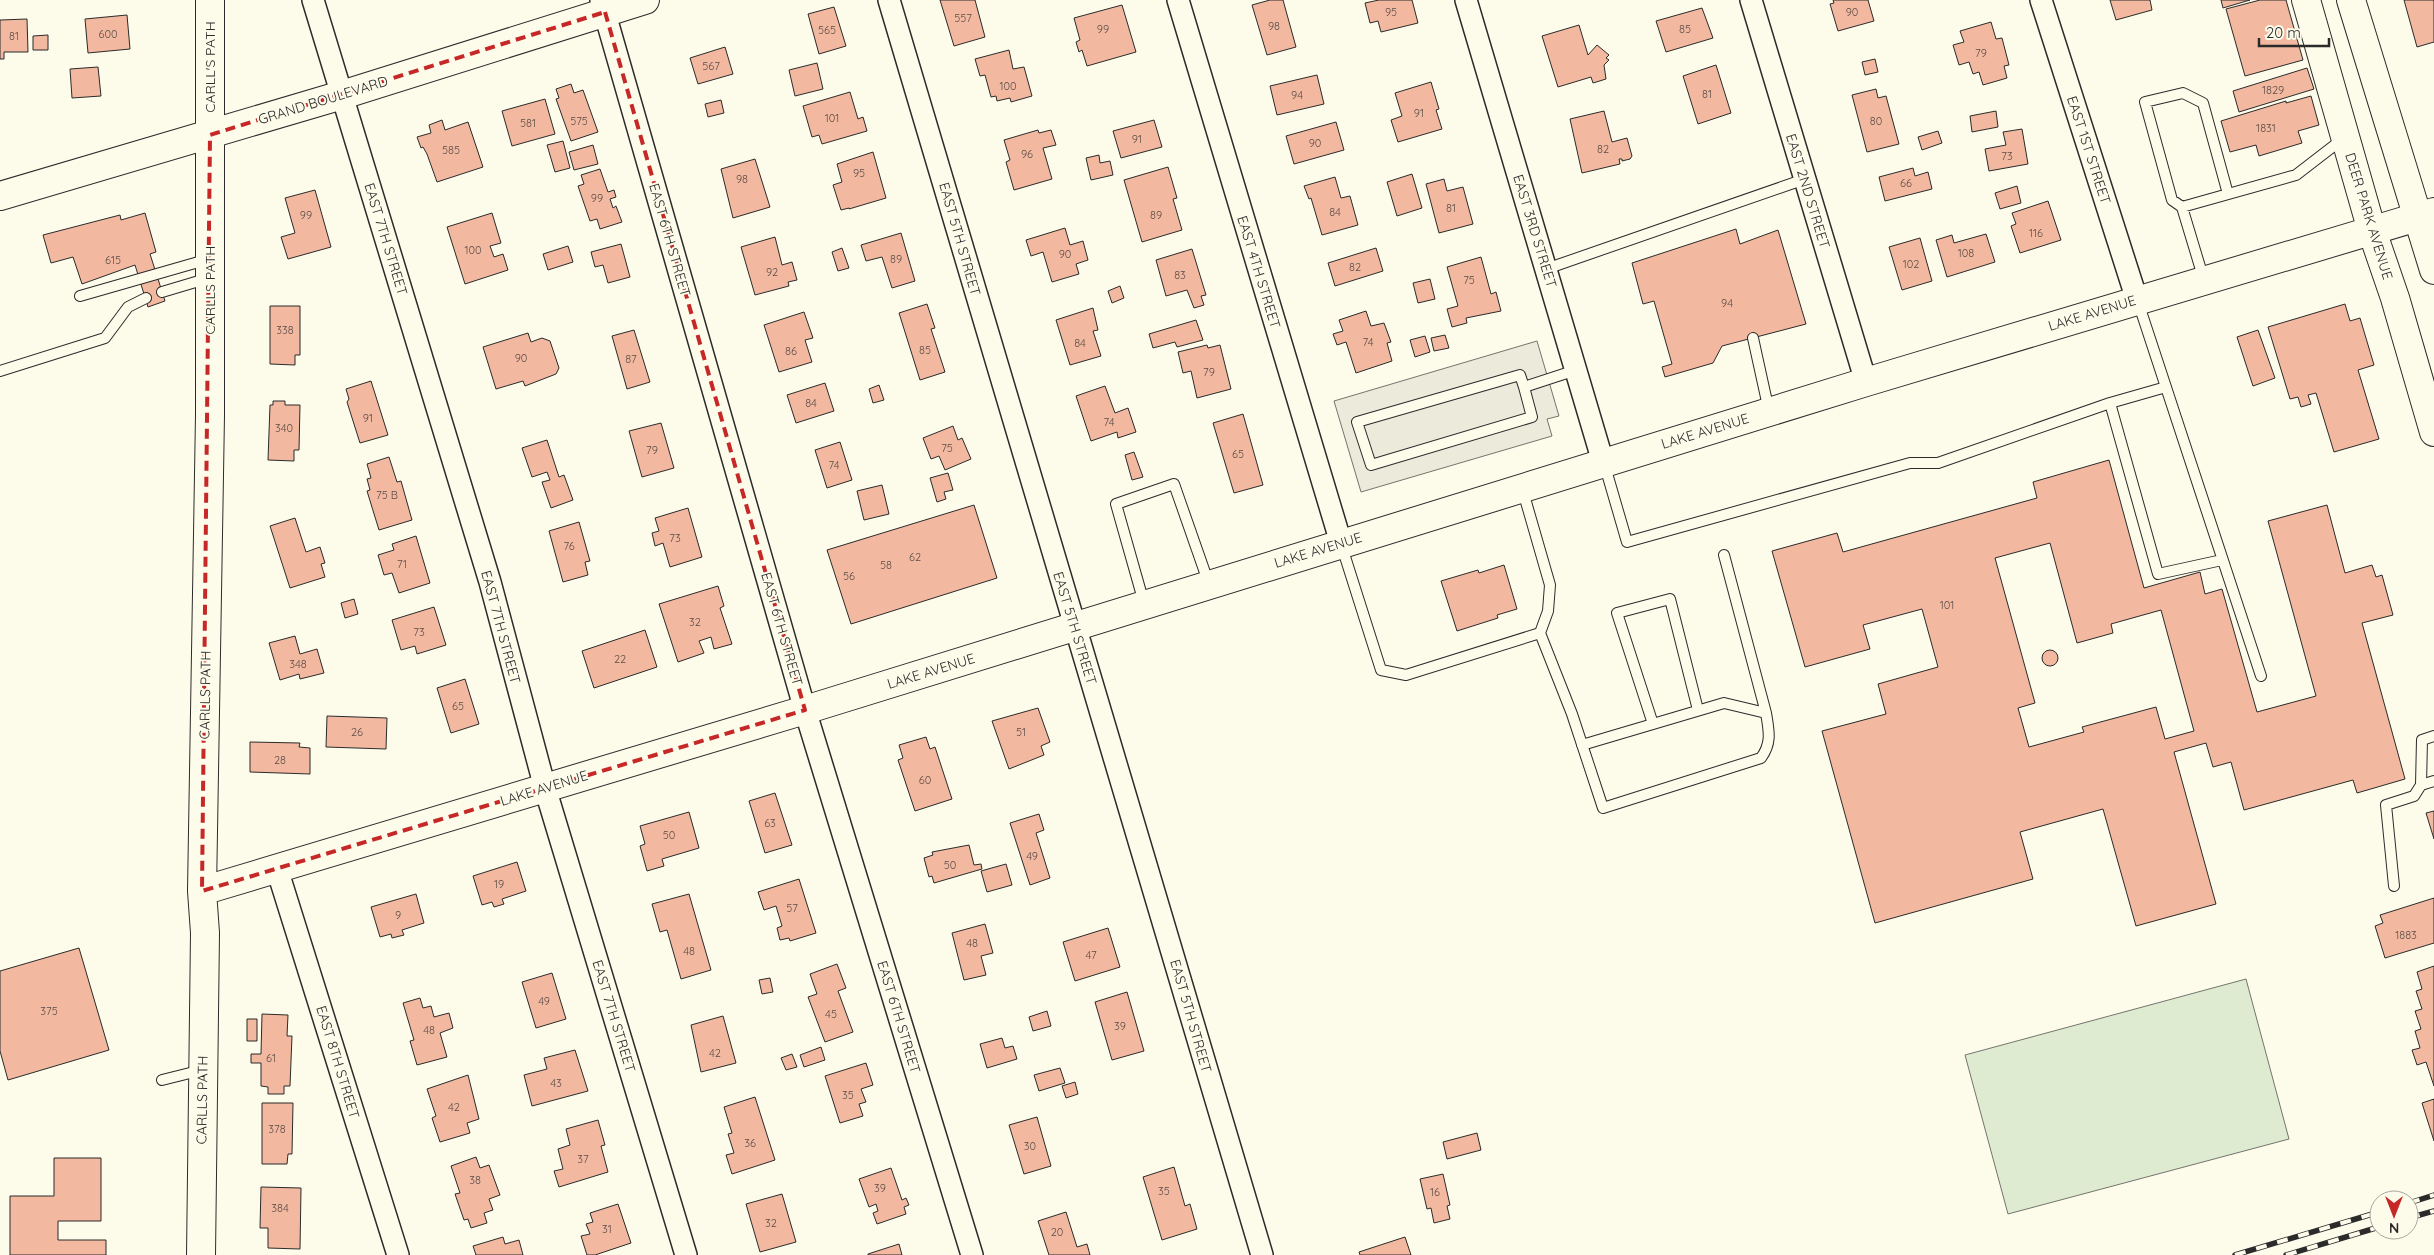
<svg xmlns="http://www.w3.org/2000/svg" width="2434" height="1255" font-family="Quicksand,sans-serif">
  <rect width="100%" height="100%" fill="#fdfbea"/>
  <!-- green -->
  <path fill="#deebd1" stroke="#74746e" d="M2246 979 2289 1139 2008 1214 1965 1055Z"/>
  <!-- parking -->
  <path fill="#eceadb" stroke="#74746e" d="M1537 341 1559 416 1547 419 1552 436 1361 492 1334 401Z"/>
  <!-- building -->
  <path fill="#f2b8a0" stroke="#2b2b2b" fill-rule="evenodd" d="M940 0H975L985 37 954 46Z
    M1270 0H1283L1296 47 1267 55 1252 5Z
    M1379 0H1412L1418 23 1381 32 1378 21 1370 23 1365 3Z
    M1833 0H1868L1874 21 1838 31 1830 4 1834 3Z
    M2110 0H2150L2152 10 2116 20Z
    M2221 0H2250L2223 8Z
    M2260 0H2286L2303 60 2245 76 2226 9Z
    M2404 0H2434V42L2417 47Z
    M1122 5 1136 52 1087 66 1082 50 1079 52 1076 42 1080 40 1074 18Z
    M834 7 846 46 819 54 808 14Z
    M1702 8 1713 38 1666 52 1656 21Z
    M127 15 130 49 88 53 85 19Z
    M27 19 28 52H4V59H0V20Z
    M1991 22 1996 39 2002 38 2009 65 2004 66 2007 78 1983 85 1979 72 1973 74 1969 62 1959 65 1953 45 1964 42 1960 31Z
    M1579 25 1588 55 1597 45 1609 55 1606 58 1609 60 1604 65 1606 79 1593 83 1591 77 1558 87 1542 36Z
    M48 35V50H33V36Z
    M725 47 733 74 698 84 690 58Z
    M1009 50 1013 69 1024 67 1032 96 1011 102 1010 98 997 101 996 96 991 97 985 75 980 76 975 59Z
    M1875 59 1878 72 1865 75 1862 62Z
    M817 63 823 89 795 96 789 70Z
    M1716 65 1731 113 1698 124 1683 76Z
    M98 67 101 96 72 98 70 69Z
    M2307 68 2314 89 2239 112 2233 91Z
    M1317 75 1324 104 1277 115 1270 86Z
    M1431 82 1439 109 1436 110 1442 129 1398 142 1391 120 1402 116 1395 93Z
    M571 84 574 93 583 90 598 132 571 141 556 99 559 98 556 89Z
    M1876 89 1878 98 1886 96 1899 144 1867 152 1852 95Z
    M850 92 858 119 863 117 867 131 822 144 819 135 812 137 803 106Z
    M2311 96 2319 125 2298 131 2302 143 2259 156 2256 145 2230 152 2221 121 2286 101V103Z
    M545 99 555 134 512 146 502 111Z
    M721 100 724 113 708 117 705 104Z
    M1604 111 1612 142 1627 138 1632 156 1630 159 1622 161V159H1619L1620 164 1582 173 1570 119Z
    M1996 111 1998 127 1972 132 1970 116Z
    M442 120 445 130 468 122 483 167 437 182 427 154 423 147 421 148 417 137 431 133 429 125Z
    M1154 120 1162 147 1121 158 1113 131Z
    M1336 122 1344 150 1294 164 1286 136Z
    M2022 129 2028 164 1989 171 1985 149 2006 145 2003 132Z
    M1038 130 1039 133 1051 130 1056 145 1043 148 1052 179 1014 190 1006 162 1010 160 1004 140Z
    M1938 131 1942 143 1922 150 1918 137Z
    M563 141 570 168 555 172 547 145Z
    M593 145 598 164 574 170 569 152Z
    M873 152 886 198 849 209V208L841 210 833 185 842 182 837 164Z
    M1099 155 1100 163 1110 161 1113 175 1091 180 1086 158Z
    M755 159 770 207 733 218 721 169Z
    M1168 167 1177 198 1173 199 1182 230 1142 242 1124 180Z
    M1913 168 1915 176 1928 172 1932 189 1885 201 1879 177Z
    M600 169 608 192 614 190 616 197 610 199 613 208 616 206 622 222 600 229 597 219 590 221 578 186 584 184 581 175Z
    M1412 174 1422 208 1397 216 1387 182Z
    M1335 177 1341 198 1350 196 1358 225 1322 235 1311 198 1309 199 1304 186Z
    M1444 179 1447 191 1463 187 1473 224 1439 233 1426 184Z
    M2017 186 2021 203 2000 209 1995 193Z
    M315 190 331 247 288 259 281 237 295 233 285 198Z
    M2048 201 2061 240 2020 253 2011 226 2016 224 2012 213Z
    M145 213 156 252 150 254 165 301 148 307 135 265 82 284 73 257 51 263 43 235 120 215 121 220Z
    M492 213 501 243 490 246 494 257 503 254 508 270 465 284 447 227Z
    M1065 228 1070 245 1083 241 1088 260 1076 264 1079 274 1052 282 1043 252 1031 256 1026 240Z
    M1736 229 1740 244 1778 230 1806 324 1722 346 1713 363 1665 377 1662 367 1672 364 1654 301 1643 304 1632 263Z
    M901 233 915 281 892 288 882 257 866 261 861 245Z
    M1986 234 1995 262 1947 277 1936 240 1952 235 1954 243Z
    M775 237 782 265 792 262 797 280 788 282 789 286 755 295 741 247Z
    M1920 238 1932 281 1902 290 1889 247Z
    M621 244 630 277 608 283 603 265 595 267 591 252Z
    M568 246 573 262 548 270 543 254Z
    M842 248 849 268 838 271 832 252Z
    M1376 248 1383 271 1335 286 1328 263Z
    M1192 249 1206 295 1201 296 1204 305 1194 308 1187 290 1166 296 1156 260Z
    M1481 257 1491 294 1496 292 1501 311 1466 318 1467 323 1452 327 1447 309 1458 306 1447 267Z
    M1430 279 1435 299 1418 303 1413 283Z
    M1120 286 1124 298 1112 303 1108 291Z
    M927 304 935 328 931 329 945 372 920 380 899 313Z
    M2345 304 2350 321 2360 318 2374 365 2358 370 2379 439 2334 452 2316 393 2308 395 2311 404 2301 407 2298 397 2290 399 2268 327Z
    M270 306H300V355H295V365L270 364Z
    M1093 308 1098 330 1093 331 1101 356 1070 365 1056 320Z
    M1366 311 1371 326 1384 323 1391 342 1387 343 1392 361 1356 373 1346 342 1337 345 1333 334 1343 331 1339 320Z
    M804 312 813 338 805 340 812 362 779 372 764 325Z
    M1196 320 1203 340 1177 347 1175 342 1153 348 1149 334Z
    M634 330 650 382 627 389 612 336Z
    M2258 330 2275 378 2253 386 2237 337Z
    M528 333 531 342 542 338 550 341 559 368 556 374 525 386 523 381 496 389 483 347Z
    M1445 335 1449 348 1434 351 1431 338Z
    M1425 336 1430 352 1415 357 1410 340Z
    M1207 345 1208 348 1220 345 1231 389 1197 398 1191 371 1183 373 1178 352Z
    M371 381 388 435 360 443 347 402 349 399 346 389Z
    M825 383 834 411 796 423 787 395Z
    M879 385 884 400 873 403 869 389Z
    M1105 386 1115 413 1128 408 1136 432 1118 438 1117 432 1091 441 1076 396Z
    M273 401H285V405H300L299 450H294V461L268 460 270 405H273Z
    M1243 414 1263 485 1234 493 1213 423Z
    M661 423 674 468 642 477 629 431Z
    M953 426 958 440 962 438 971 459 945 470 939 456 931 459 923 438Z
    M547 440 559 477 564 475 573 500 551 508 542 482 550 480 547 472 532 477 522 448Z
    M840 442 852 480 827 488 815 450Z
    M1134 452 1143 477 1132 480 1125 455Z
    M389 457 397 482 401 481 412 520 379 530 367 491 370 490 367 479 371 478 367 464Z
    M2109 460 2144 588 2200 572 2205 594 2222 589 2257 712 2316 696 2268 521 2327 505 2345 573 2372 565 2376 577 2382 575 2393 615 2362 623 2405 779 2357 793 2353 780 2244 810 2231 762 2213 767 2206 743 2174 752 2216 904 2136 926 2103 809 2020 832 2033 879 1875 923 1822 731 1886 714 1878 684 1938 667 1922 609 1863 625 1870 649 1805 667 1772 551 1837 533 1843 552 2037 498 2033 482ZM2050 543 2077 643 2113 633 2111 624 2161 610 2194 731 2165 739 2156 707 2082 727 2084 732 2029 747 2018 708 2035 703 1995 558Z
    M948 473 953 490 944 492 946 499 937 502 930 478Z
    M882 485 889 514 864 520 857 491Z
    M974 505 997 578 851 624 827 550Z
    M688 508 702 557 670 567 663 543 655 546 652 533 659 531 655 518Z
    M295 518 306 552 320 547 325 563 321 564 325 577 290 588 270 526Z
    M579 522 590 561 585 562 588 575 563 582 549 531Z
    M416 536 430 583 399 593 392 573 384 575 378 555 394 550 392 544Z
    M1504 565 1517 609 1497 615 1498 618 1457 631 1441 581 1478 570 1479 573Z
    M718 586 724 606 720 608 732 644 714 649 711 637 699 641 704 653 678 662 659 604Z
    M354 599 358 614 345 618 341 603Z
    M434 607 446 645 417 654 415 646 401 650 392 620Z
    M645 630 657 667 594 688 582 651Z
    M295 636 300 654 317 649 324 673 300 679 299 674 280 680 269 643Z
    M2042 658a8 8 0 1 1 16 0a8 8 0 1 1-16 0Z
    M465 679 479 724 451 733 437 688Z
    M1038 708 1050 742 1041 746 1044 755 1009 769 992 721Z
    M327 716 387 718 386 749 326 747Z
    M926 737 930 749 935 747 952 799 915 811 898 760 903 758 899 745Z
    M250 742 300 743 299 747 310 748V774L250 772Z
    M775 793 792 845 765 853 749 801Z
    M2434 811V839L2426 813Z
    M689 812 699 848 662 859 664 866 647 871 640 846 645 844 640 826Z
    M1039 814 1044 830 1036 833 1050 878 1030 885 1010 823Z
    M969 845 974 865 981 864 982 869 934 883 932 876 929 877 924 858 933 855 932 852Z
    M517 862 526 891 502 899 504 904 494 907 492 902 482 905 473 876Z
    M1006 864 1012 885 987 892 981 871Z
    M799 879 816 933 790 941 789 938 780 940 777 928 782 926 776 906 764 910 758 892Z
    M416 894 424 923 402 930 404 935 392 938 391 934 380 937 371 907Z
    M689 894 711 970 681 979 667 930 660 932 652 904Z
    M2434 898V943L2385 958 2375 926 2383 923 2380 915Z
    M985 924 993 953 981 956 986 975 964 980 952 933Z
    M1108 928 1120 967 1075 981 1063 942Z
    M79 948 109 1050 8 1080 0 1051V971Z
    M837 964 846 988 838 991 853 1032 825 1042 808 997 817 994 810 974Z
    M2434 966V1086L2426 1062 2417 1065 2412 1050 2420 1048 2415 1031 2421 1029 2415 1011 2422 1009 2416 991 2422 989 2417 972Z
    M552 973 566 1019 536 1028 522 982Z
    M770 978 773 992 762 994 759 980Z
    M1127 992 1144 1051 1112 1060 1095 1002Z
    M420 998 423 1008 431 1006 434 1017 449 1013 453 1028 440 1033 447 1057 417 1065 410 1041 414 1040 403 1003Z
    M1047 1011 1051 1026 1033 1031 1029 1017Z
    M262 1014 288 1015 287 1036H292L290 1086H284V1094H268V1087L261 1086V1063H251V1054H261Z
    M723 1016 736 1063 701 1072 691 1025Z
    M247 1019H257V1041H247Z
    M1002 1038 1005 1048 1013 1046 1017 1059 987 1068 980 1044Z
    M821 1047 825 1060 804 1067 800 1055Z
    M575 1050 588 1091 532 1106 524 1075 547 1069 544 1058Z
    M792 1054 797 1067 786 1070 781 1058Z
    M866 1063 873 1085 861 1089 866 1102 859 1104 863 1116 840 1123 825 1076Z
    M1060 1068 1065 1083 1039 1091 1034 1075Z
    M468 1075 479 1119 467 1123 470 1133 440 1142 432 1118 436 1116 427 1089Z
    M1075 1082 1078 1094 1066 1098 1062 1086Z
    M755 1097 775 1160 732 1174 726 1155 734 1153 728 1134 732 1133 724 1107Z
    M2434 1099V1141L2422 1103Z
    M262 1103H293L292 1154H288L287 1164H262Z
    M1037 1117 1051 1166 1024 1174 1009 1125Z
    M598 1120 605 1145 601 1146 608 1172 559 1187 554 1171 563 1169 558 1149 570 1145 566 1129Z
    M1477 1133 1481 1150 1447 1159 1443 1142Z
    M476 1157 480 1168 489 1165 500 1195 489 1199 493 1210 484 1213 487 1223 471 1228 468 1219 464 1220 455 1194 460 1193 451 1166Z
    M54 1158H101V1221H58V1240H106V1255H10V1196H54Z
    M1174 1167 1185 1206 1190 1204 1197 1229 1162 1240 1143 1177Z
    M891 1168 902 1200 906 1198 909 1205 904 1207 906 1214 877 1224 873 1213 878 1211 876 1204 869 1207 859 1179Z
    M1443 1174 1450 1205 1447 1206 1450 1219 1434 1223 1431 1208 1427 1209 1420 1179Z
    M261 1187 301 1188 300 1249 268 1248V1228H260Z
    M782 1194 796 1242 760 1252 746 1204Z
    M618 1204 631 1243 595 1255H587L581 1236 590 1234 586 1224 593 1222 590 1213Z
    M1066 1212 1077 1247 1087 1244 1090 1255H1049L1038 1221Z
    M503 1237 505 1244 519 1240 523 1255H476L473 1246Z
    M1405 1237 1411 1255H1360L1359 1252Z
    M899 1244 902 1255H868V1254Z"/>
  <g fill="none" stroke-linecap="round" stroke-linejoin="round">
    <!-- lane casing -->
    <g stroke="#2b2b2b" stroke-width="12">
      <path id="lane" d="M2228 194 2203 103 2183 93 2145 102 2172 200 2182 207 2296 175 2344 138
        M2182 207 2204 280
        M1546 269 1805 179
        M162 292 209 278
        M80 296 209 259
        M2138 302 2261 676
        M1753 338 1769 411
        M0 371 105 338 128 307 146 298
        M1524 387 1532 417 1371 465 1357 422 1520 375 1524 387 1576 370
        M2110 403 2158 574 2222 560
        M1604 463 1627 542 1910 463H1938L2110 403 2166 387
        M1341 544 1381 670 1406 675 1540 633 1548 611 1550 585 1522 488
        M1724 555 1766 713
        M1144 603 1116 504 1174 484 1209 584
        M1540 633 1572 714 1603 808 1761 758C1772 743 1769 731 1766 713L1724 703 1582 745
        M1653 724 1617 613 1670 599 1698 710
        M2434 736 2422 740 2421 785 2434 781
        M2394 886 2386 805 2414 796 2421 785
        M162 1080 202 1070"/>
    </g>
    <!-- street casing -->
    <g stroke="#2b2b2b" stroke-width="24">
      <path id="street" d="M313 0 490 582 545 788 686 1255
        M601 0 805 710 972 1255
        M889 0 1262 1255
        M1178 0 1341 543
        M1466 0 1603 462
        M1751 0 1866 382
        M2041 0 2137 300
        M277 869 398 1255"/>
    </g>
    <!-- secondary casing -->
    <g stroke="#2b2b2b" stroke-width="30">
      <path id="secondary" d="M0 196 342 95 645 0
        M202 891 805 710 1866 382 2434 212
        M201 1255 205 933 202 891 210 415V0"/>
    </g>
    <!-- primary casing -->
    <g stroke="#2b2b2b" stroke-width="30">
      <path id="primary" d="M2306 0 2372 231 2395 298 2434 432
        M2351 0 2434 270"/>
    </g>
    <!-- lane -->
    <use href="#lane" stroke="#fdfbea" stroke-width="10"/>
    <!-- street -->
    <use href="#street" stroke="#fdfbea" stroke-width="21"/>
    <!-- secondary -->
    <use href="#secondary" stroke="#fdfbea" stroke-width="28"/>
    <!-- primary -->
    <use href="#primary" stroke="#fdfbea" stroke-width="28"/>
    <!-- rail casing -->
    <g stroke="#2b2b2b" stroke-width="5.5">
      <path id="rail" d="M2409 1203 2434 1195
        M2409 1218 2434 1211
        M2235 1255 2379 1212
        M2286 1255 2379 1227"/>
    </g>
    <!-- rail -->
    <use href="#rail" stroke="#fdfbea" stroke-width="4" stroke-dasharray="11" stroke-linecap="butt"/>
  </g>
  <!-- marked area -->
  <path fill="none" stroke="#c62828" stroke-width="4" stroke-dasharray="10 6" stroke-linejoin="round" d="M605 12 805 710 202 891 210 135Z"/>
  <g text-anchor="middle" stroke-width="4" stroke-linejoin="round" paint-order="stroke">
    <!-- number labels -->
    <g font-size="11" fill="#5d4e48">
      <text x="1391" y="16">95</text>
      <text x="1852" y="16">90</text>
      <text x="963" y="22">557</text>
      <text x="1274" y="30">98</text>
      <text x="1103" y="33">99</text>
      <text x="1685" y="33">85</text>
      <text x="827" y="34">565</text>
      <text x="108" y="38">600</text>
      <text x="14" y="40">81</text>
      <text x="1981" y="57">79</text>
      <text x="711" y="70">567</text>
      <text x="1008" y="90">100</text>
      <text x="2273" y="94">1829</text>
      <text x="1707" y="98">81</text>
      <text x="1297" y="99">94</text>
      <text x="1419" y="117">91</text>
      <text x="832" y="122">101</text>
      <text x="579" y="125">575</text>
      <text x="1876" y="125">80</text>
      <text x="528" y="127">581</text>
      <text x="2266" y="132">1831</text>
      <text x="1137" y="143">91</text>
      <text x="1315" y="147">90</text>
      <text x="1603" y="153">82</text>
      <text x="451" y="154">585</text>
      <text x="1027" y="158">96</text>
      <text x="2007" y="160">73</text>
      <text x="859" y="177">95</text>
      <text x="742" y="183">98</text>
      <text x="1906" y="187">66</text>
      <text x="597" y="202">99</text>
      <text x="1451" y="212">81</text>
      <text x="1335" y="216">84</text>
      <text x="306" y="219">99</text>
      <text x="1156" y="219">89</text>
      <text x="2036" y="237">116</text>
      <text x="473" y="254">100</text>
      <text x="1966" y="257">108</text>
      <text x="1065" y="258">90</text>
      <text x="896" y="263">89</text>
      <text x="113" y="264">615</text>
      <text x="1911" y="268">102</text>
      <text x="1355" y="271">82</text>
      <text x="772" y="276">92</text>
      <text x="1180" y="279">83</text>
      <text x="1469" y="284">75</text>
      <text x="1727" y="307">94</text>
      <text x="285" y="334">338</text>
      <text x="1368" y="346">74</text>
      <text x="1080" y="347">84</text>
      <text x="925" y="354">85</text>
      <text x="791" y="355">86</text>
      <text x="521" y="362">90</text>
      <text x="631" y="363">87</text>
      <text x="1209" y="376">79</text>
      <text x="811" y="407">84</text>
      <text x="368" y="422">91</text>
      <text x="1109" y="426">74</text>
      <text x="284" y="432">340</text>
      <text x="947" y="452">75</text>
      <text x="652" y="454">79</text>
      <text x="1238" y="458">65</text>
      <text x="834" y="469">74</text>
      <text x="387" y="499">75 B</text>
      <text x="675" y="542">73</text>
      <text x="569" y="550">76</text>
      <text x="915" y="561">62</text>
      <text x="402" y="568">71</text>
      <text x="886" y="569">58</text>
      <text x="849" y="580">56</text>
      <text x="1947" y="609">101</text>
      <text x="695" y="626">32</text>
      <text x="419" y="636">73</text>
      <text x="620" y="663">22</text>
      <text x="298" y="668">348</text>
      <text x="458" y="710">65</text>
      <text x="357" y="736">26</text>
      <text x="1021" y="736">51</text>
      <text x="280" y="764">28</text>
      <text x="925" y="784">60</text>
      <text x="770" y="827">63</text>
      <text x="669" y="839">50</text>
      <text x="1032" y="860">49</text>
      <text x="950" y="869">50</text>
      <text x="499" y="888">19</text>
      <text x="792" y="912">57</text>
      <text x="398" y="919">9</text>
      <text x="2406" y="939">1883</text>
      <text x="972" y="947">48</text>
      <text x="689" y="955">48</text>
      <text x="1091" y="959">47</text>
      <text x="544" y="1005">49</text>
      <text x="49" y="1015">375</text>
      <text x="831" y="1018">45</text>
      <text x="1120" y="1030">39</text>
      <text x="429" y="1034">48</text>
      <text x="715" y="1057">42</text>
      <text x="271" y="1062">61</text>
      <text x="556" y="1087">43</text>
      <text x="848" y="1099">35</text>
      <text x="454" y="1111">42</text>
      <text x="277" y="1133">378</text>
      <text x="750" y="1147">36</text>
      <text x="1030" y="1150">30</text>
      <text x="583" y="1163">37</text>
      <text x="475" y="1184">38</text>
      <text x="880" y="1192">39</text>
      <text x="1164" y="1195">35</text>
      <text x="1435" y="1196">16</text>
      <text x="280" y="1212">384</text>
      <text x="771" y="1227">32</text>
      <text x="607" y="1233">31</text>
      <text x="1057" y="1236">20</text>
    </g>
    <!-- street labels -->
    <g font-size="14" fill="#2b2b2b" stroke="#fdfbea">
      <text transform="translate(210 67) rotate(-90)" y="5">CARLL'S PATH</text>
      <text transform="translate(323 100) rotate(-17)" y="5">GRAND BOULEVARD</text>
      <text transform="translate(2089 150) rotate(72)" y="5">EAST 1ST STREET</text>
      <text transform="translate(1808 191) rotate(73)" y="5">EAST 2ND STREET</text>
      <text transform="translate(2369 216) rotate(73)" y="5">DEER PARK AVENUE</text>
      <text transform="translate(1535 231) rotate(73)" y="5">EAST 3RD STREET</text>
      <text transform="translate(386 239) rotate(73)" y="5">EAST 7TH STREET</text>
      <text transform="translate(960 239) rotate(74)" y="5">EAST 5TH STREET</text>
      <text transform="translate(670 240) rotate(74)" y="5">EAST 6TH STREET</text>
      <text transform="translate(1259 272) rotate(73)" y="5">EAST 4TH STREET</text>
      <text transform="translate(210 290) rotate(-90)" y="5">CARLLS PATH</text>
      <text transform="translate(2092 313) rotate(-17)" y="5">LAKE AVENUE</text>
      <text transform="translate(1705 431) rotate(-17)" y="5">LAKE AVENUE</text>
      <text transform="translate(1318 550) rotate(-17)" y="5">LAKE AVENUE</text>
      <text transform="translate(501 627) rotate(75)" y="5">EAST 7TH STREET</text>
      <text transform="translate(1075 628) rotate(73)" y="5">EAST 5TH STREET</text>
      <text transform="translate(782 629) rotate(74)" y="5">EAST 6TH STREET</text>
      <text transform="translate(931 671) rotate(-17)" y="5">LAKE AVENUE</text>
      <text transform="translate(205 695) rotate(-89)" y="5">CARLLS PATH</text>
      <text transform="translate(544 788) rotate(-17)" y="5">LAKE AVENUE</text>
      <text transform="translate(614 1016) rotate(73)" y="5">EAST 7TH STREET</text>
      <text transform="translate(1191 1016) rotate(74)" y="5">EAST 5TH STREET</text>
      <text transform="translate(899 1017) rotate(73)" y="5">EAST 6TH STREET</text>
      <text transform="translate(338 1062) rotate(73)" y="5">EAST 8TH STREET</text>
      <text transform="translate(202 1100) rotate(-89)" y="5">CARLLS PATH</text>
    </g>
  </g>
  <!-- north arrow -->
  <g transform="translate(2394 1215) rotate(180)"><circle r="24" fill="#fdfbea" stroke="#a9a89e"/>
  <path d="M0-4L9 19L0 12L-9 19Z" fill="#c62828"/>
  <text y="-8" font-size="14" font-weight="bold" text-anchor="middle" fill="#2b2b2b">N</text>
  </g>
  <!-- scale -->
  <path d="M2259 38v8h70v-8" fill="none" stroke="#2b2b2b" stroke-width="2.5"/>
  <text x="2266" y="38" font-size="15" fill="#2b2b2b" stroke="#fdfbea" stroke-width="4" paint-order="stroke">20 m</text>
</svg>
